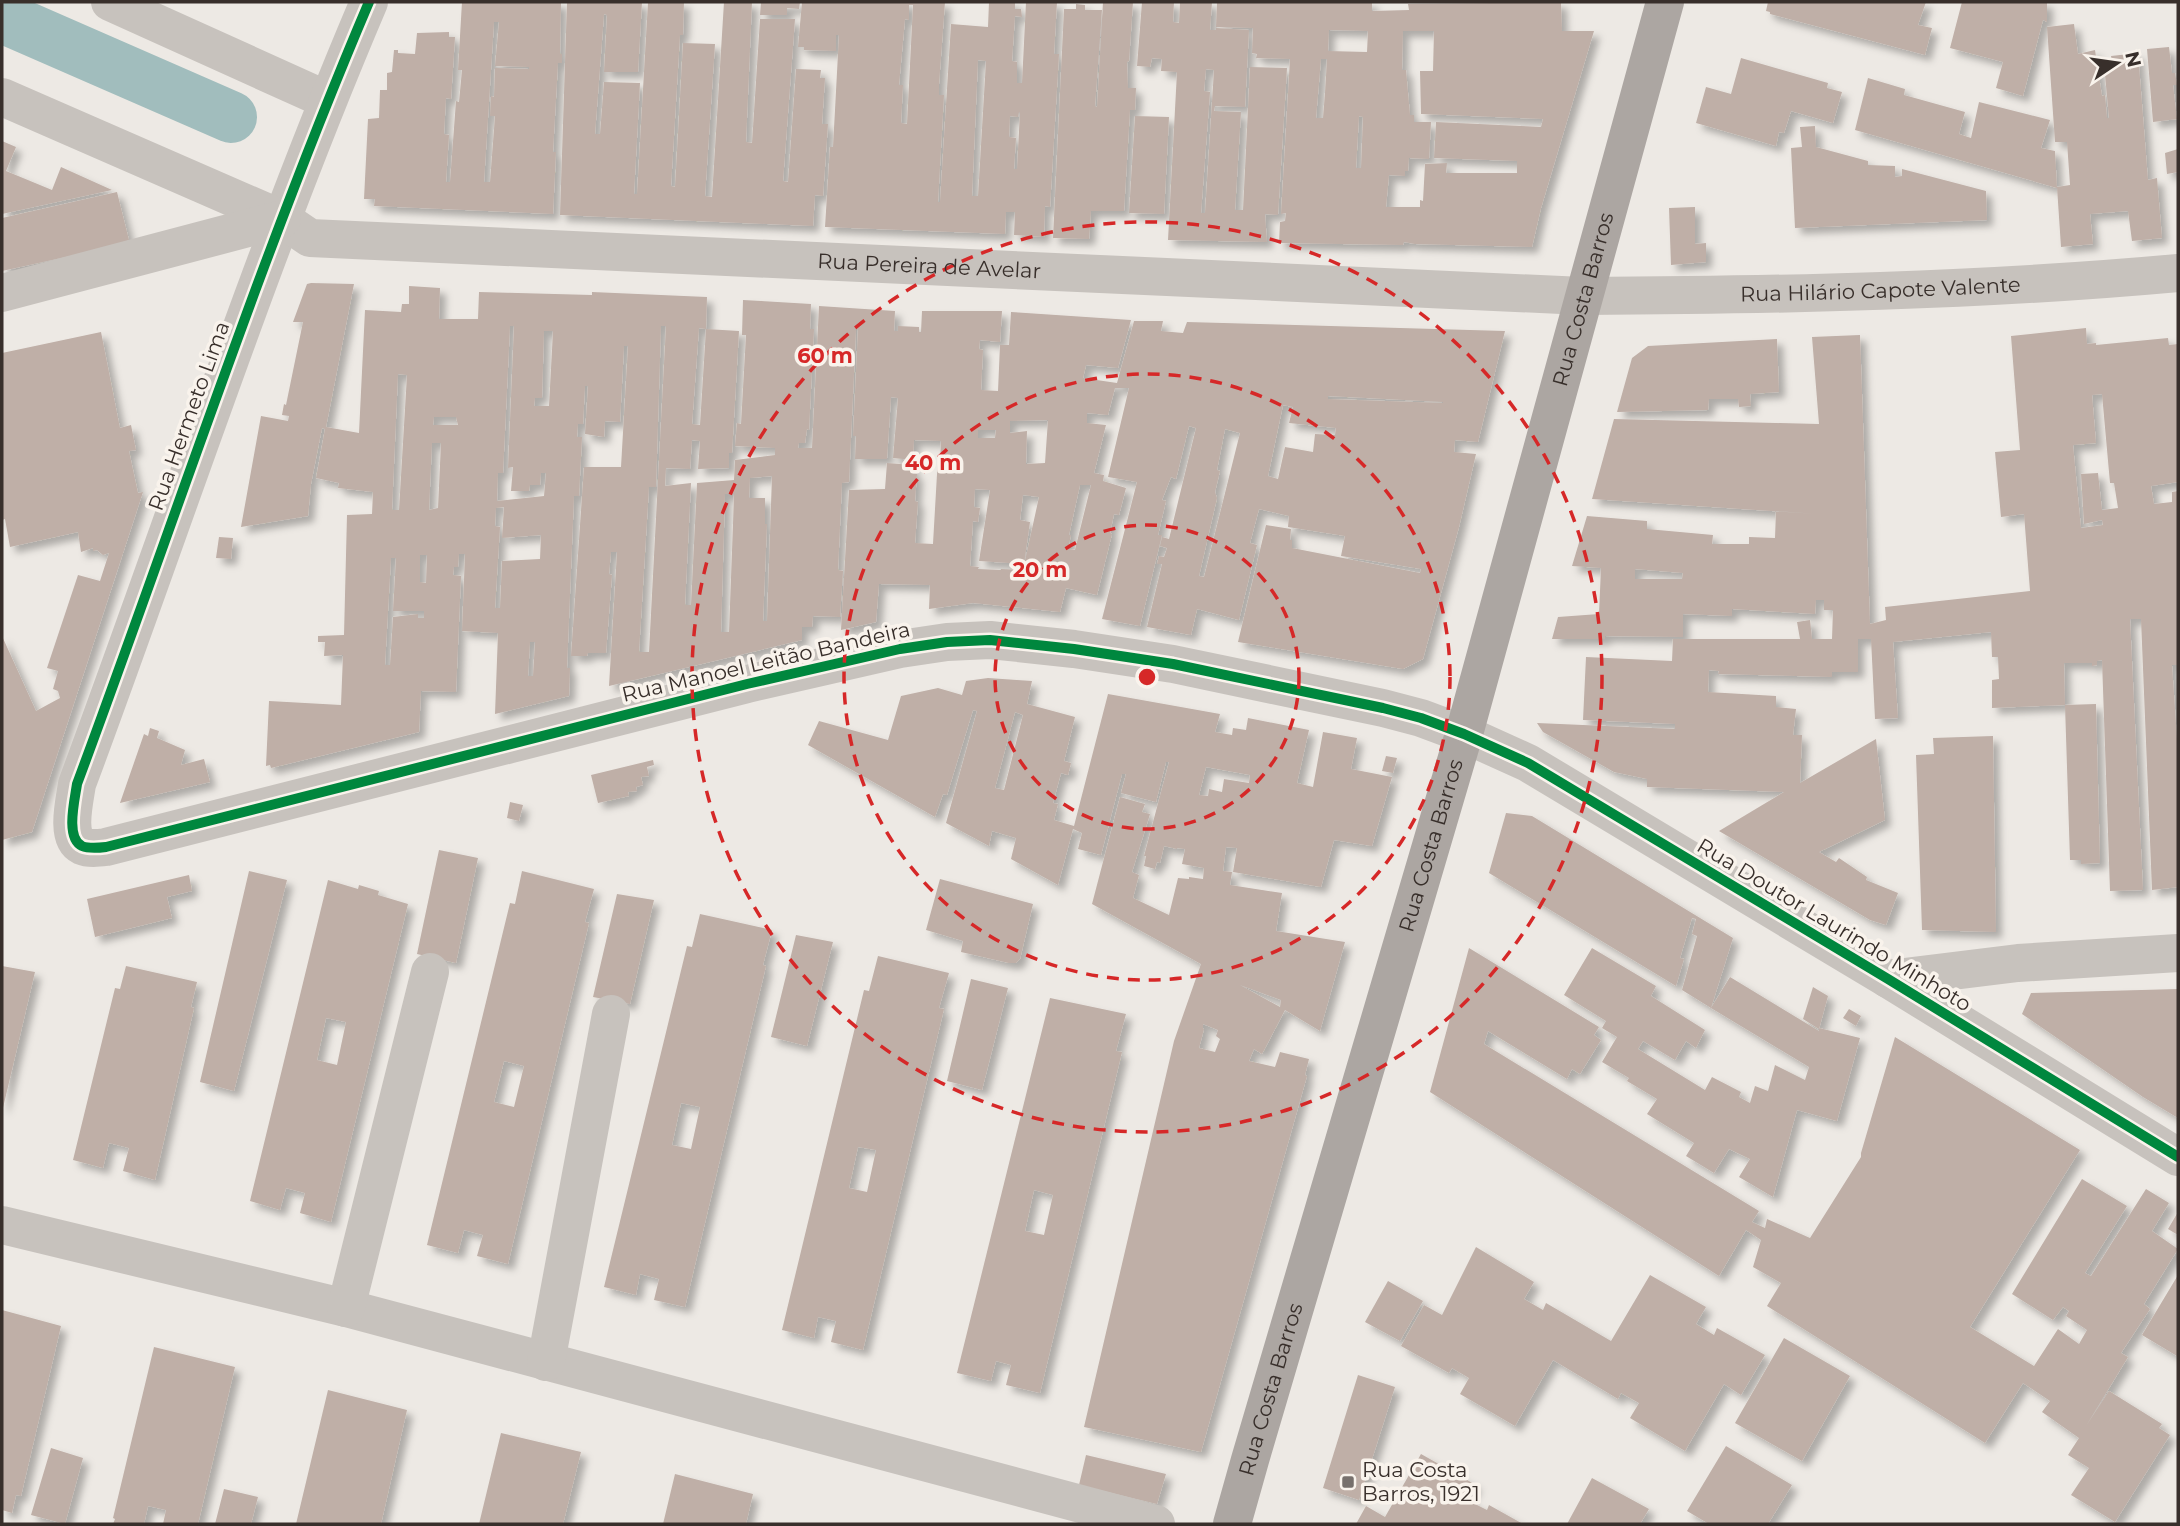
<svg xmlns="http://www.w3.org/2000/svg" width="2180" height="1526" font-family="Montserrat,sans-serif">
  <defs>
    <filter id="shadow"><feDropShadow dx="6" dy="6" stdDeviation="3.5" flood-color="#0004"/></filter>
  </defs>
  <rect width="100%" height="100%" fill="#ede9e4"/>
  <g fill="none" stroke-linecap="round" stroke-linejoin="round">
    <!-- canal -->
    <path stroke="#a1bdbd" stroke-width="52" d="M2 17 231 117"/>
  </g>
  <!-- building -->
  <path fill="#bfafa7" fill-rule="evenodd" filter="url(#shadow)" d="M462 2H561L560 54H562V63H558L553 152H556L553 214 374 206 375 199H364L368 119 379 118 380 90H387V73L392 72 394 50H398V53L415 54 417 33 449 32V37H455L451 99 446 98 444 134 449 135 446 182H450L456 101 459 102 462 70H458ZM494 22H499L495 66 529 67V69L495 68 494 97 491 96 490 116H495L490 182H484Z
    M567 2H642L638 72H604L607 15 604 14 595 134H600L604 82 640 83 634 194H637L648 2H684L683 35H680L671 186 675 187 683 43 715 44 705 196 712 197 724 2H752L746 142 752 143 760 19H795L783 181 788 182 796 69 821 70 820 78H825L822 124H828L823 196 815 195 813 226 560 215Z
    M761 2H800L799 9 787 8V15H760Z
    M802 2H945L939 84V95H944L938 202H940L951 24 988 27 989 2H1015V9H1021L1022 17 1015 16 1012 61 1017 62V83H1022L1026 2H1057L1054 54H1059L1050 207 1045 206 1044 237 1014 235 1015 212H1006L1005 234 825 227 830 147H833L839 35H836V51L804 50V47H798ZM909 5H913L907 124 901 123 903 85H899L905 19 909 20ZM978 60 986 61 978 196H972ZM1019 112H1020L1017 169H1014L1016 138 1009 137 1010 116 1018 117Z
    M1103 2H1133L1129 61 1127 62 1128 88H1136L1135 110H1130L1124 211H1091L1089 239 1053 238 1064 9H1076V4L1085 5V10H1102L1095 106 1097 107Z
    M1142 2H1174L1173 22 1179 23 1180 2H1212L1210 30H1216V28L1249 30 1245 107 1215 106 1214 111 1241 112 1235 210H1243L1250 67 1287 68 1278 215 1265 214 1267 242 1168 240 1177 72 1161 71 1162 59 1152 58 1150 67 1137 66ZM1206 69 1214 70 1205 213H1201L1210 92 1204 91Z
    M1217 2H1372V11L1409 10 1408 4 1561 2 1562 31H1594L1541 208 1532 247 1415 244 1404 242 1403 245 1279 243 1280 222 1285 221 1286 213 1281 214 1290 59 1256 58 1257 54 1252 53 1253 28 1216 27ZM1329 30 1368 31 1367 52 1328 51ZM1403 31H1434L1433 71H1420L1421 114 1543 119 1541 127 1436 122 1434 158 1517 161V173H1446L1447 163 1425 164 1423 201 1420 200V207H1386L1389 175 1405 176V171H1408L1409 158 1429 159 1431 122H1414V115H1410L1406 70H1402ZM1321 59H1327L1325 93 1323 118H1316ZM1359 116 1363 117 1361 168H1356Z
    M1768 2H1926L1918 25 1932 28 1925 55 1770 14V12L1766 11Z
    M1962 2H2047V22L2043 20 2023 96 1996 88 2003 62 1950 48Z
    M2074 24 2078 54 2095 50 2102 96 2105 95 2107 118H2109L2104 64 2112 62 2111 56 2138 53 2148 180 2157 178 2162 238 2132 241 2128 211 2090 214 2093 244 2061 247 2057 187 2070 185 2067 142H2055L2047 27Z
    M2169 47 2172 73H2175L2177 85H2173L2177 119 2153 122 2147 49Z
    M1741 58 1828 83 1827 88 1842 92 1833 123 1791 111 1784 133 1779 132 1776 146 1696 123 1706 87 1731 94Z
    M1868 78 1905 89 1904 95 1965 112 1959 134 1971 138 1979 102 2050 120 2041 148 2055 151 2057 188 1855 130Z
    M1135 116 1169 117 1164 214 1129 213Z
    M1815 126 1816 147 1868 161V165L1895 166V177L1902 176V169L1986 191 1987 220 1795 228 1791 148 1802 147 1800 127Z
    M2 141 16 147 6 171 52 190 61 167 112 190 2 214Z
    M2178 149V172L2167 174 2165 153Z
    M117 192 129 240 111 247 2 271V218Z
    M1695 207V244L1706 243V262L1671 265 1669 208Z
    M311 283 354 284 326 427 359 433 365 310 401 312 402 304H409V286L440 288 439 319H478L479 292 592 295V292L707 297 706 329 699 328 692 424 700 425 706 329 739 331 732 453H729V468L698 469 700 441 692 440 690 469 666 468 665 486 691 483 685 605H691L697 483 734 480 735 460 775 455V448L735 446 737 423 741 424 746 335H742L743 300 811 304 810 329H814L809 430 807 429 805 443H799L798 448H812L819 306 895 311 894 331H898V326L919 327V332H921L922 311H1002L1000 342 980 340 979 349 983 350 981 390 998 391 1000 345H1009L1011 312 1131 320 1118 368 1086 365 1083 378 1117 383 1134 321H1163L1161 331 1183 333 1187 322 1505 331 1478 442 1455 440 1454 452 1476 454 1459 527 1423 659 1403 669 1238 642 1266 525 1291 529 1290 540H1292V548L1420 573 1421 569 1341 556 1345 536 1288 527 1289 516 1259 509 1250 543 1257 545 1239 620 1197 609 1191 635 1147 627 1162 564H1157L1159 556 1164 557 1167 548 1160 546 1162 537 1169 539 1196 428 1189 426 1176 479 1171 477 1162 500 1166 501 1158 535H1162L1140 626 1102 619 1137 482 1108 477 1129 388H1115L1108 415 1087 413V423L1106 425 1094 473 1104 475 1103 481 1126 488 1119 515 1114 514 1110 533 1112 534 1097 595 1066 588 1060 612 973 603 929 609 930 585 879 584 876 622 841 630 849 490 885 489 887 463 913 465V474H917L915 501 918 502 915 543 933 544 937 474 938 464H940L941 441 914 440 913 460 893 458 898 398 891 397 887 459H855L856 436H853L858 329H856L849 482 842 483 838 570 843 571 840 617 813 616 812 627H802V640L609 686 617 552H611L609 574 612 575 606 653H588L587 656H571L584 467H621L628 346H624L620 422 605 421 604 437 585 434 588 386H585L583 424H578L577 437H582L579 496H574L567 668H570L569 696 495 714 498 633 462 631 465 554H459L458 567H454L453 575 461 576 456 692 421 691 419 732 271 768 270 765 266 766 269 701 341 705 343 655 324 656 325 642H318V636L344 635 347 515 372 514 373 492 338 488 339 483 316 478 325 429 322 428 311 484 308 516 241 527 261 416 288 421 289 416 282 415 284 404 286 405 303 322H293L307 284ZM510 326H514L508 468 513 467 511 491H529L530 485H540L541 473H546L544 496 497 501 498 473H503ZM661 326H666L649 652H639L649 487H656ZM544 331H553L549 406H534L535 398H542ZM398 374 407 375 399 510H392ZM1328 396 1443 402V403L1328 399ZM1283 405 1293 407 1289 423 1336 428 1335 435 1315 434 1313 452 1285 447 1278 479 1268 476ZM434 417H456L458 425H433ZM1048 420 1045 463 1026 464 1027 431 1010 433V421ZM1225 429 1240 433 1204 577 1199 576 1217 498 1215 492 1220 471 1217 470ZM978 430H996L995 438H978ZM432 443H441L438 508 429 510ZM772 476 767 621H763L767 524H765V498H749L750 478ZM1080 485H1091L1075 550 1068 549 1071 535H1069ZM975 489 990 490 979 561 1024 564 1030 522 1020 520 1023 495 1039 497 1023 570 1001 569V570L978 569 979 567 970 566 973 521 978 522 980 508 974 507ZM725 494H734L733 524 729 632H721ZM504 507 502 538 541 535 540 559 502 561 500 608H495L500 527 495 526 496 508ZM420 555H427L426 583 420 582ZM391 558H396L393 611H424V618H418V614L393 617 390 665H385ZM530 642H535L533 676H528Z
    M2086 328 2087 344 2096 343V345L2168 338 2169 345 2178 344V482L2151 486 2154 504 2172 502V492L2178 491V665H2172L2178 754V887L2152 890 2141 619H2130L2143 890 2110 891 2102 660 2097 661V665L2092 666V663H2064L2065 705 1992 708V680L1999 679 1998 657H1992L1991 632 1893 642 1898 718 1875 719 1871 639H1858V672H1832V677L1718 674 1719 671 1709 670 1708 692 1776 696V707L1796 709 1793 735H1802L1800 783 1876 739 1885 820 1819 852 1836 862 1839 858 1867 877 1866 880 1898 893 1886 925 1870 920 1719 831 1784 792 1647 787V779L1614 772 1543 732 1537 723 1675 729V724L1583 720 1586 657 1672 661 1673 639H1800L1797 622 1810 620 1812 639H1832L1833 610H1824V600H1816L1815 614 1732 609V616L1683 614V637L1605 636V639H1552L1558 617 1599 614 1601 568 1572 566 1587 516 1647 521V529L1713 535 1712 544H1749V537L1775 538 1776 511 1817 514 1592 499 1614 419 1819 424 1812 337 1860 335 1870 624 1886 620 1885 607 2030 591 2024 514 2001 517 1995 452 2020 450 2011 336ZM2102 394 2110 483H2114L2118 508 2102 510 2098 473 2081 474 2084 524 2102 520 2103 525 2081 528 2073 445 2096 443 2092 395ZM1635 569 1683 573 1682 579H1635Z
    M101 332 120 428 131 425 136 450 129 451 138 493 143 492 32 832 2 840V636L36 711 60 698 58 691 53 689 58 671 47 668 78 575 100 581 109 553 103 555 97 550 93 551V548L81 552 78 532 10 547 5 519 2 520V353Z
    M1777 339 1779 392 1750 394 1751 406 1739 407 1738 399H1709L1708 410 1617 412 1632 358 1648 346Z
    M219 537 233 538 231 559 216 558Z
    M988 678 1032 681 1027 704 1075 717 1064 761 1071 763 1068 775 1061 773 1053 803 1058 804 1054 820 1074 826 1108 694 1220 714 1215 732 1232 735 1233 728 1246 730 1248 718 1309 730 1297 783 1313 787 1323 732 1357 738 1351 769 1392 777 1372 846 1334 840 1321 887 1233 872 1237 848 1226 847 1223 871 1232 872 1230 885 1282 893 1276 931 1345 942 1320 1031 1285 1010 1262 1054 1254 1049 1249 1061 1275 1067 1280 1052 1309 1059 1305 1075 1307 1076 1201 1452 1084 1427 1174 1041 1201 964 1092 904 1120 797 1145 804 1142 812 1150 814 1132 872 1139 875 1133 898 1169 915 1178 878 1189 879V877L1203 879 1204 868 1182 864 1185 849 1177 848V849L1164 846 1160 863 1157 862 1155 869 1144 866 1146 856H1144L1169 762H1166L1156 802 1121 793 1126 774H1122L1101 855 1078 849 1082 833 1073 829 1058 885 1011 859 1016 838 992 831 989 846 946 823 977 711 973 710 947 795 943 794 935 817 808 745 819 721 888 740 901 696 938 688 962 695 966 681ZM1015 712 1023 715 1004 790 995 788ZM1206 767 1250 775 1249 783 1224 779 1222 792 1209 789 1208 796 1199 795ZM1240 985 1281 1000 1280 1007ZM1203 1024 1218 1030 1216 1036 1220 1039 1215 1052 1199 1048 1204 1029 1203 1028Z
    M2096 704 2100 863 2081 864V860H2070L2065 705Z
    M150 728 159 731 157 738 185 750 181 765 204 759 210 782 120 803 144 734 148 736Z
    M1993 736 1996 932 1922 930 1916 755 1934 754 1933 738Z
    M1386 756 1397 758 1393 773 1382 771Z
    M653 760 654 765 647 767 649 776 641 777 643 785 636 787 637 791 628 792 629 796 598 803 591 775Z
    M510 802 523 805 519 821 507 818Z
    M1506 813 1532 816 1733 938 1711 1008 1730 977 1819 1031V1028L1860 1038 1837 1121 1797 1110 1773 1197 1739 1177 1750 1159 1729 1149 1714 1173 1686 1156 1694 1143 1647 1114 1657 1099 1627 1081 1629 1078 1602 1062 1617 1037 1602 1028 1606 1021 1564 995 1592 948 1656 986 1651 996 1705 1030 1696 1048 1686 1041 1675 1060 1643 1041 1638 1049 1705 1090 1712 1077 1741 1092 1739 1097 1750 1103 1755 1086 1768 1091 1775 1065 1805 1080 1809 1067 1711 1008 1682 990 1697 936 1692 934 1696 919 1692 918 1680 958 1684 959 1676 986 1489 873Z
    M439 850 478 858 456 963 417 954Z
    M249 871 287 880 234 1091 200 1082Z
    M522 871 594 889 585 922 589 923 508 1264 477 1256 483 1235 464 1230 458 1253 427 1245 510 903 515 904ZM504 1061 524 1066 514 1107 494 1102Z
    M189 875 192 891 167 897 172 918 95 937 87 899Z
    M940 879 1033 904 1020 959 1016 963H1009L961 952 963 941 926 930Z
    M328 880 358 889 359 885 379 891 378 895 408 904 331 1222 300 1213 305 1193 286 1188 280 1210 250 1201ZM326 1018 346 1022 337 1065 317 1060Z
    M617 894 654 900 630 1004 593 997Z
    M700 914 772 930 763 965 766 966 685 1307 654 1300 659 1279 640 1274 636 1295 604 1287 687 946 692 947ZM681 1103 700 1107 691 1149 672 1145Z
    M796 935 833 942 807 1046 771 1037Z
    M1469 948 1599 1027 1594 1035 1601 1040 1580 1074 1572 1069 1567 1079 1488 1031 1484 1044 1759 1211 1752 1222 1765 1228 1767 1219 1810 1238 1861 1157V1153L1895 1037 2080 1150 1970 1327 2034 1366 2058 1329 2079 1344 2087 1330 2066 1316 2069 1311 2063 1307 2053 1320 2012 1294 2082 1179 2127 1206 2085 1273 2091 1276 2146 1189 2169 1203 2152 1231 2178 1249 2144 1304 2150 1309 2121 1353 2128 1357 2086 1426 2109 1391 2162 1424 2159 1428 2170 1435 2115 1522 2071 1495 2089 1468 2068 1455 2079 1438 2042 1412 2050 1401 2023 1383 1985 1443 1767 1306 1781 1283 1753 1267 1761 1240 1746 1230 1719 1276 1430 1092Z
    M878 956 949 973 939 1008 944 1009 863 1350 831 1342 836 1321 818 1317 814 1338 782 1330 864 990 869 991ZM858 1147 876 1150 867 1192 849 1188Z
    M2 966 35 972 3 1108H2Z
    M126 966 197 982 191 1007 194 1008 155 1180 123 1171 129 1148 109 1143 103 1168 73 1160 115 988 120 989Z
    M971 979 1008 988 982 1090 947 1081Z
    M1813 987 1828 996 1819 1029 1803 1019Z
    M2178 989V1118L2143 1097 2022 1014 2031 993Z
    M1050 998 1126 1014 1116 1051 1122 1052 1040 1393 1006 1385 1011 1365 996 1361 991 1381 957 1373ZM1034 1190 1053 1195 1044 1235 1025 1231Z
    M1849 1009 1861 1016 1856 1026 1843 1018Z
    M2178 1212V1235L2168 1229Z
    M1476 1247 1534 1282 1524 1299 1543 1310 1546 1303 1611 1341 1650 1275 1706 1307 1696 1324 1714 1335 1717 1328 1765 1355 1741 1395 1724 1384 1685 1451 1630 1418 1639 1403 1621 1393 1618 1399 1553 1360 1515 1426 1460 1394 1469 1378 1452 1368 1449 1373 1401 1346 1424 1305 1442 1315Z
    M2178 1275V1354L2177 1356 2142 1335Z
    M1388 1281 1423 1301 1400 1341 1365 1322Z
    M2 1310 61 1326 21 1496 16 1495 12 1513 2 1510Z
    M1784 1338 1850 1376 1802 1461 1735 1423Z
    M154 1347 235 1367 198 1524H163L166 1510 148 1506 144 1524H113L115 1519 113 1518Z
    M1358 1375 1395 1387 1359 1500 1323 1488Z
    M328 1390 407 1410 381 1524H296Z
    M501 1433 581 1452 563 1524H479Z
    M1726 1446 1792 1485 1768 1524H1709L1687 1511Z
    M51 1448 83 1458 65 1524 31 1515Z
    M1421 1454 1476 1485 1467 1500 1487 1510 1489 1505 1523 1524H1356L1366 1506 1385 1517Z
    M1086 1455 1166 1474 1157 1504 1079 1485Z
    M675 1474 753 1494 746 1524H663Z
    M1592 1478 1649 1509 1640 1524H1567Z
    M224 1489 258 1497 251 1524H215Z"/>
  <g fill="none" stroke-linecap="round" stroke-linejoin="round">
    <!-- minor -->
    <g stroke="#c7c2bd" stroke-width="38">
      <path d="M110 2 327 100"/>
      <path d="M369 2C260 258 174 523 77 784 75 799 65 838 82 846 89 849 98 848 106 847L747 684 900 649 947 642 990 640 1074 649 1173 664 1383 708 1421 718 1464 734 1528 763 1888 979 2178 1157"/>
      <path id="s1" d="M2 97 282 219 310 238 1583 296C1782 295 1980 291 2178 273"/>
      <path d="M2 293 282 219"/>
      <path d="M1888 979 2018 963 2178 953"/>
      <path d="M2 1225 346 1308 1156 1524"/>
      <path d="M346 1308 430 972"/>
      <path d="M546 1362 611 1014"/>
    </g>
    <!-- major -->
    <path stroke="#aca6a2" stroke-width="38" id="s2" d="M1232 1524 1250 1460 1464 734 1665 2"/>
    <!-- cycleway casing -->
    <g stroke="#f9f3ec" stroke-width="15">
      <path id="cycleway" d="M369 2C260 258 174 523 77 784 75 799 65 838 82 846 89 849 98 848 106 847L747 684 900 649 947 642 990 640 1074 649 1173 664 1383 708 1421 718 1464 734 1528 763 1888 979 2178 1157"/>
    </g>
    <!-- cycleway -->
    <use href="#cycleway" stroke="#00873e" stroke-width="10"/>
  </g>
  <!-- distance rings -->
  <g fill="none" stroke="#d62828" stroke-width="3.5" stroke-dasharray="12 9">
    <circle cx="1147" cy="677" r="152"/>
    <circle cx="1147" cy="677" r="303"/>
    <circle cx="1147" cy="677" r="455"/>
  </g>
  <!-- markers -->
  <rect fill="#77706c" stroke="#f9f3ec" stroke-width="2.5" x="1341" y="1475" width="14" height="14" rx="3.5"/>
  <g text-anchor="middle" stroke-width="7" stroke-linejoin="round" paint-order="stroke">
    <!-- street labels -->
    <g font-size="21" fill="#382f2b" stroke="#f9f3ec">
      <text dy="7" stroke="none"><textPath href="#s1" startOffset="959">Rua Pereira de Avelar</textPath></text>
      <text dy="7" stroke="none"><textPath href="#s1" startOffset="1911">Rua Hilário Capote Valente</textPath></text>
      <text dy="7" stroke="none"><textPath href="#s2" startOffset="1274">Rua Costa Barros</textPath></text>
      <text transform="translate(189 416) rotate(-70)" y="7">Rua Hermeto Lima</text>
      <text transform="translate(766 662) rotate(-13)" y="7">Rua Manoel Leitão Bandeira</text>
      <text dy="7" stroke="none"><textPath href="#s2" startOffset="707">Rua Costa Barros</textPath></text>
      <text transform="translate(1834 925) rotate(31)" y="7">Rua Doutor Laurindo Minhoto</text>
      <text dy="7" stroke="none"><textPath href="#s2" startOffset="140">Rua Costa Barros</textPath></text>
    </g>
    <!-- poi labels -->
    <g font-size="21" fill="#382f2b" stroke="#f9f3ec" text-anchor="start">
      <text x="1362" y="1477">Rua Costa<tspan x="1362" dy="24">Barros, 1921</tspan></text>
    </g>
  </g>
  <circle cx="1147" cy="677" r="10" fill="#d62828" stroke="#f9f3ec" stroke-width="3.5"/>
  <g font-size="21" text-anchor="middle" font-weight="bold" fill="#d62828" stroke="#f9f3ec" stroke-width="7" stroke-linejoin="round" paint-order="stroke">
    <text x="825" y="363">60 m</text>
    <text x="933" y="470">40 m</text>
    <text x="1040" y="577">20 m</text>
  </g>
  <!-- border -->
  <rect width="2180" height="1526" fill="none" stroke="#382f2b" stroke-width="7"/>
  <!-- north arrow -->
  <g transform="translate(2117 63) rotate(77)" stroke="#f9f3ec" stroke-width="5" paint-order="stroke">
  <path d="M0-5L12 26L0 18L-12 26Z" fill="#382f2b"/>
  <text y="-10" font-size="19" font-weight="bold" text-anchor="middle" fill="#382f2b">N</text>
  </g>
</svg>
